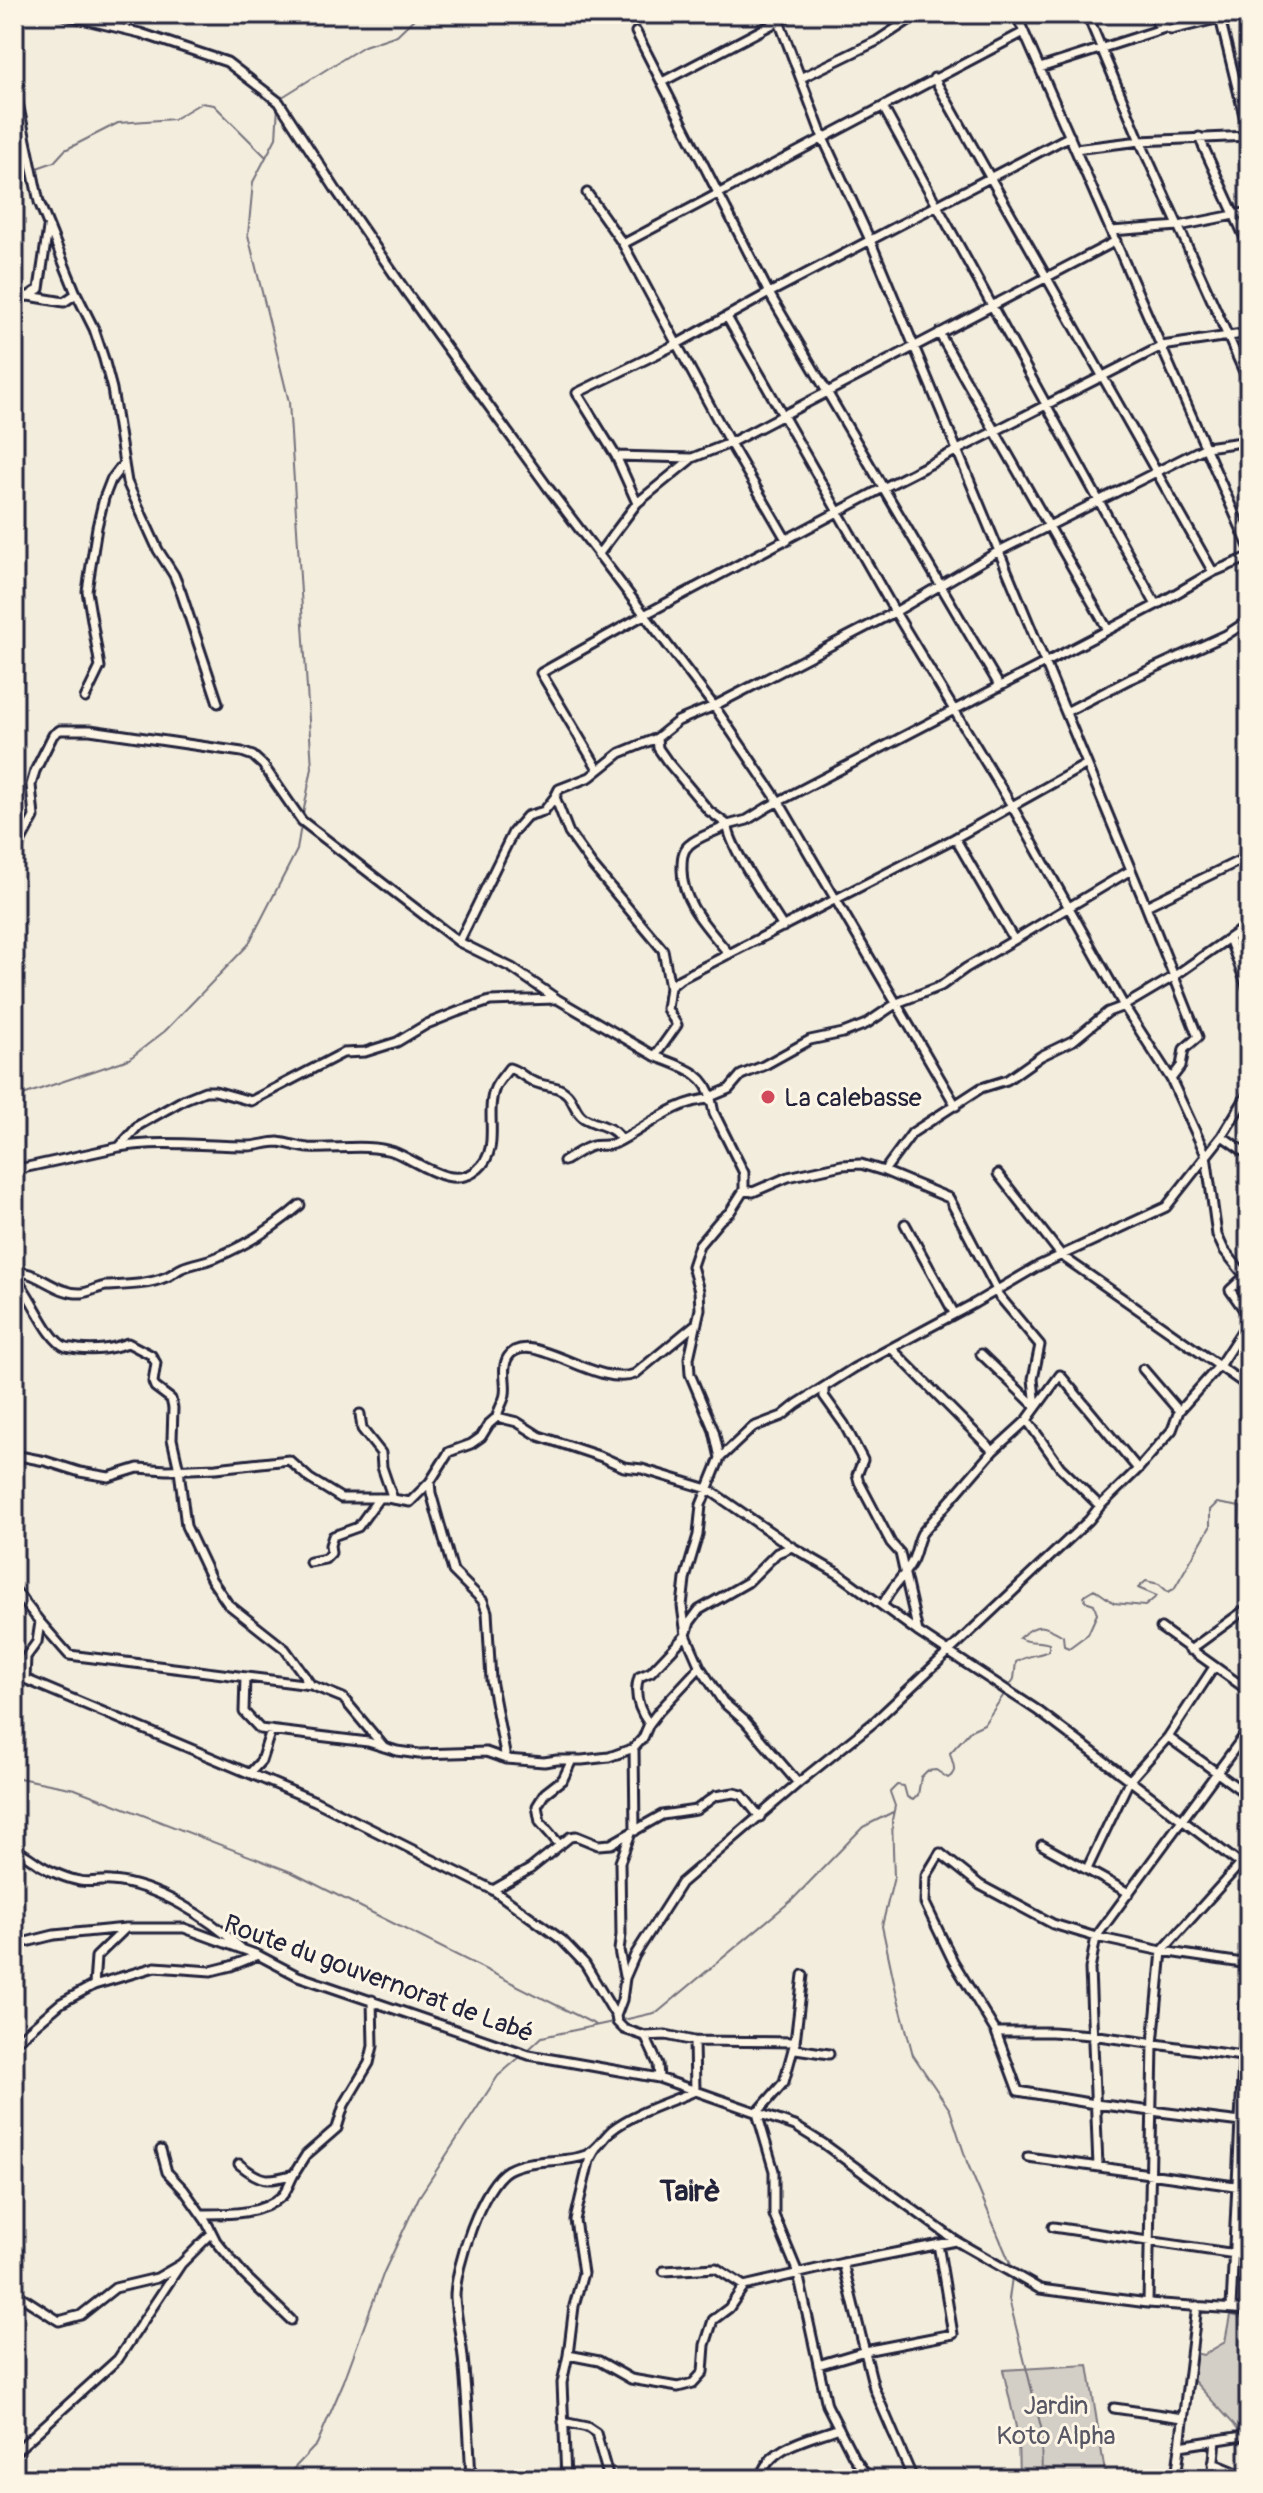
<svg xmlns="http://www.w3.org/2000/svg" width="1263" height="2493" font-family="Pangolin,sans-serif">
  <rect width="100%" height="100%" fill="#f3edde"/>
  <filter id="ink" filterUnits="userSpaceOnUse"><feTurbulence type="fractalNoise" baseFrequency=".0125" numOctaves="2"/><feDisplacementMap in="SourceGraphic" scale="16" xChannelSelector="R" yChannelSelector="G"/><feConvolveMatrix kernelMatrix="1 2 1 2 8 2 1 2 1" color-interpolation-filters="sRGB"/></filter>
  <g filter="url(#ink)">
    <!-- green -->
    <path fill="#d4cfc6" stroke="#7b7880" stroke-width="2" d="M1230 2315 1249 2318V2430L1240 2431 1192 2379 1195 2353 1203 2355 1225 2342Z
      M1088 2365 1106 2479H1019L1018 2436 1003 2370Z"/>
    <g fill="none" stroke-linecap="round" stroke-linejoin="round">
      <!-- stream -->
      <path stroke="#75727b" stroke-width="2" d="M279 99 364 46 397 35 419 14
        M278 106 276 138 253 182 248 235 289 402 312 768 302 819
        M34 169 54 162 65 150 118 123 174 119 201 103 214 105 265 156
        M14 177 28 172
        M14 1098 129 1059 165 1031 248 945 297 850 301 825
        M1008 1688 1014 1679 1016 1662C1027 1655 1037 1656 1049 1651V1644C1038 1640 1029 1644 1019 1638 1037 1622 1043 1624 1063 1636L1064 1646 1069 1648 1088 1634 1097 1614 1094 1604 1085 1601 1084 1595 1094 1589 1114 1603 1145 1606 1157 1596 1138 1588 1146 1581 1159 1584 1168 1592 1174 1589 1210 1527V1510L1217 1503 1240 1507 1239 1528H1249
        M1005 1693 984 1724 971 1730 950 1753C952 1763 959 1771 948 1778L936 1770 927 1771 921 1777 918 1795 913 1800 907 1797 904 1786 897 1785 890 1792 895 1806 892 1820 894 1877 882 1926 896 1991 913 2055 950 2110 967 2162 1013 2270
        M14 1777 75 1789 291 1872 596 2025
        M619 2021 658 2012 792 1900 863 1827 893 1812
        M526 2052 542 2037 613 2022
        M1012 2277 1009 2299 1041 2427 1042 2479
        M225 2479 234 2476 242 2479
        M284 2479 317 2444 344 2381 384 2272 419 2197 498 2076 521 2056"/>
      <!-- minor casing -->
      <g stroke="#22223b" stroke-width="13">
        <path id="minor" d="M61 14 140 33 227 62 279 102 336 190 407 293 549 489 714 706 779 802 956 1106
          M1016 14 1249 547
          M1087 14 1140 141 1249 383
          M1153 14 1157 23 1171 30 1220 18
          M1219 14 1249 136
          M779 21 823 138 870 240 1146 906
          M636 32 769 293 999 685
          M1040 68 1165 28
          M801 78 877 41 918 14
          M934 78 1213 572
          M662 82 792 14
          M14 84 39 202 75 291 94 329 104 359 112 389 127 482 158 550 174 575 181 592 218 703
          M883 107 1156 605
          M1199 137 1249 247
          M1075 149 1140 141 1249 136
          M587 193 623 244 730 443 787 541
          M1111 231 1179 226 1249 212
          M623 244 1024 32
          M29 296 64 302 76 294
          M14 297 29 296 39 289 48 228
          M727 317 895 612 1012 806 1124 1006 1173 977 1249 924
          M939 333 1108 630
          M616 456 692 458 730 443 1116 241
          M637 503 616 456 577 393 677 344 769 293 1070 136
          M598 555 637 503 691 459
          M85 698 100 667 87 591 97 527 104 498 111 480 124 463
          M1066 712 1130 679 1226 635 1249 620
          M657 738 658 748 667 761 709 811 728 825 747 820 768 807 1156 605 1213 572 1249 557
          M1087 764 955 838 680 979 670 987 663 950 592 865 569 833 555 797 559 789 590 777 620 753 657 738 678 721 714 706 895 612 999 551 1206 447 1249 441
          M598 769 541 673 644 615 883 488 1162 346 1249 333
          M955 838 1014 940 1131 870
          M14 854 34 817 31 785 35 771 53 735 60 730H90L242 752 253 756 263 765 302 821 459 942 512 968 557 999 655 1056
          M1249 856 1146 906 1198 1037 1184 1049 1181 1066 1171 1079 1206 1155 1217 1235 1224 1250 1245 1276 1230 1290 1249 1317
          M1240 860 1249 873
          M1229 938 1249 992
          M459 942 513 832 527 816 544 811 555 797
          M729 954C709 929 681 903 682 868 682 860 682 851 689 845 699 836 716 832 728 825 727 844 771 907 783 927
          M1249 1092 1222 1136 1166 1207 1038 1266 975 1303 854 1368 797 1404 782 1416 753 1427 720 1458 701 1505 698 1535 685 1579 682 1606 686 1635 700 1667 723 1702 745 1721 798 1783 873 1723 1089 1520 1100 1506 1138 1469 1172 1430 1179 1411 1219 1366 1249 1320
          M710 1097 729 1089 741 1075 763 1066 810 1040 843 1033 866 1024 897 1003 941 986 966 968 1014 940
          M711 1099 714 1113 744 1173V1190L730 1212 720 1220 699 1245 692 1266 699 1291 700 1309 689 1358 690 1374 714 1431 720 1458
          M1222 1136 1249 1155
          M119 1147C161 1140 205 1146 248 1146 258 1146 268 1142 278 1142 288 1143 298 1147 308 1148 335 1150 367 1143 394 1152 418 1161 452 1192 478 1169 502 1149 484 1113 495 1088 498 1081 505 1074 509 1068 520 1071 526 1080 537 1083 547 1087 557 1085 566 1093 574 1100 575 1113 584 1118 597 1126 613 1125 621 1140
          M564 1161C572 1157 583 1148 592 1146 600 1144 607 1147 616 1143 646 1128 676 1100 711 1099 706 1071 678 1066 655 1056L677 1025 667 1009 670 987
          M14 1170 119 1147 139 1125 185 1099 205 1091H215L251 1101 343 1053 365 1052 397 1042 427 1024 457 1012 490 1001 555 999
          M884 1171 912 1133 981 1088 1007 1080 1041 1056 1074 1040 1108 1012 1124 1006 1171 1079
          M998 1174 1062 1256 1249 1387
          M744 1190 753 1192 788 1177 842 1165 861 1164 884 1171 949 1198 997 1290
          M905 1224 954 1313
          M14 1273C34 1267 55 1295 82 1293 90 1292 98 1287 106 1286 125 1285 148 1285 166 1277 172 1275 177 1270 182 1268 193 1263 206 1262 217 1257 246 1245 276 1226 300 1205
          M14 1276C31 1293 47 1340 66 1347 70 1348 74 1348 78 1349 97 1351 110 1349 128 1343L151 1355 156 1363 153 1382 155 1387 171 1399 173 1408 172 1439 179 1470 186 1526 211 1579 228 1604 285 1649 311 1685
          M995 1291 1040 1345 1033 1379 1036 1407
          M892 1349 993 1451
          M981 1354 1036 1407
          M1143 1369 1179 1411
          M824 1388V1396L844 1424 863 1460 857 1475 859 1482 891 1543 900 1553 918 1632
          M360 1414 362 1429 381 1453 382 1467 393 1499
          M497 1417C498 1409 504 1402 505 1394 507 1382 501 1368 508 1357 529 1326 596 1389 635 1374L697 1323
          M1027 1420 1060 1467 1100 1506
          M14 1455 45 1461 80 1472 109 1477 138 1468 167 1470 216 1468 289 1460 310 1479 341 1498H387L410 1502 430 1482 449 1452 471 1444 481 1437 489 1424 497 1417 517 1422 539 1436 602 1457 624 1467 642 1469 708 1489 792 1547 839 1574 918 1632 1037 1710 1240 1864 1249 1867
          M430 1482 431 1493 453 1571 483 1601 487 1612 491 1680 506 1759
          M310 1562 325 1559 331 1553 330 1545 333 1536 358 1527 379 1498
          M14 1589 40 1622 37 1642 26 1657 25 1679
          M883 1605C889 1588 906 1576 913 1559 917 1550 917 1542 922 1533L993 1451 1027 1420 1060 1375 1138 1469
          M40 1622 69 1655 311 1685 343 1698 384 1747
          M1161 1628 1249 1691
          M1190 1650 1249 1607
          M14 1676 25 1679 315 1801 493 1890 562 1940 585 1964 616 2016
          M245 1677 244 1712 260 1729 368 1742 397 1751 419 1754 486 1752 506 1759 544 1762 557 1760H582L609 1757 634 1748 643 1738 649 1724 659 1711 700 1667
          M649 1724C639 1710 633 1694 639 1677L651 1672 686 1635 690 1622 699 1610 748 1582 777 1553 792 1547
          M1168 1737 1249 1796
          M634 1748 635 1831
          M250 1773 261 1761 271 1730
          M559 1844 540 1822 537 1806 545 1793 563 1779 572 1760
          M1042 1845 1129 1893
          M14 1849C24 1853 31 1859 40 1865 51 1872 68 1879 80 1881 90 1883 101 1880 111 1881 156 1884 209 1918 241 1948
          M1087 1869 1129 1781 1168 1737 1214 1667
          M493 1890 530 1869 570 1837 576 1836 598 1845 611 1844 662 1815 696 1810 715 1796 734 1793 742 1795 760 1817
          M14 1945 54 1935 126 1928H184L258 1955 298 1976 529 2055 659 2078 795 2126 824 2144 956 2241 1040 2289 1148 2303 1249 2310
          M1249 1964 1162 1951 1096 1937 1053 1924 980 1885 940 1853 926 1876 925 1903 953 1961 996 2032 1018 2091 1095 2104 1249 2123
          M803 1975 795 2042 784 2082 757 2113 774 2171V2215L798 2273 827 2405 853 2456 869 2479
          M624 1976 619 1950 621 1935 620 1862 631 1833
          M94 1985 96 1957 126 1928
          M996 2032H1052L1091 2035 1249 2057
          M645 2036 666 2035 694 2041 795 2042 796 2049 829 2054
          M14 2043 61 2003 94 1985 155 1967 211 1971 231 1966 258 1955
          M659 2078 658 2064 645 2036 624 2029 617 2022 616 2016 622 2000 625 1978 635 1955 681 1883 798 1783
          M161 2150 167 2172 184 2190 206 2221 216 2241 245 2276 291 2320
          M1028 2157 1249 2188
          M1098 2166 1090 1969 1096 1937 1249 1729
          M294 2174 306 2155 337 2128 344 2105 369 2063 373 2046 372 2000
          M202 2214C228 2214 261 2215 282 2196 287 2191 290 2181 294 2174 267 2182 261 2182 239 2164
          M1053 2227 1249 2256
          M843 2263 874 2388 913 2479
          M664 2271 716 2268 744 2286
          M14 2292 59 2321 81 2315 115 2288 157 2278 181 2264 212 2233
          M1148 2303 1153 2044 1162 1951 1249 1854
          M1231 2308 1249 1934
          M568 2355 599 2361 631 2379 678 2387 693 2383 703 2372 705 2345 713 2320 729 2308 744 2286 843 2263 956 2241
          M818 2365 865 2351 953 2334 938 2244
          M1114 2408 1183 2418
          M563 2422 587 2427 596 2433 609 2479
          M1180 2446 1249 2435
          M14 2453 118 2359 181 2264
          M1213 2463 1249 2478
          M471 2479C469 2438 467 2398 463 2357 461 2337 456 2317 455 2297 455 2267 482 2185 508 2170 532 2157 564 2164 586 2155 598 2149 603 2138 612 2130 633 2113 670 2102 695 2091L694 2041
          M566 2479 562 2383 568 2355 574 2306 583 2273 575 2220 589 2161 595 2150
          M760 2479C768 2445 811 2439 839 2428
          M1176 2479 1197 2306
          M1212 2479 1216 2440"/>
      </g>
      <!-- minor -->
      <use href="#minor" stroke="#fcf5e5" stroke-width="7"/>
    </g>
  </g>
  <!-- markers -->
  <circle fill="#d1495b" stroke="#fcf5e5" stroke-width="3" cx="768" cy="1097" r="8"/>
  <g text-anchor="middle" stroke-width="6" stroke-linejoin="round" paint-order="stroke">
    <!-- poi labels -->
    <g font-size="26" fill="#22223b" stroke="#fcf5e5" text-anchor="start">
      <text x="784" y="1106">La calebasse</text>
    </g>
    <!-- street labels -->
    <g font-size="26" fill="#22223b" stroke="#fcf5e5">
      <text transform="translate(379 1978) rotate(20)" y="9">Route du gouvernorat de Labé</text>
    </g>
    <!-- park labels -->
    <g font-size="26" fill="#575665" stroke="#fcf5e5">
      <text x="1056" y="2414">Jardin<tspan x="1056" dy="30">Koto Alpha</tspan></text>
    </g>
    <!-- quarter labels -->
    <g font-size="30" font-weight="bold" fill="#22223b" stroke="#fcf5e5">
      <text x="690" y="2201">Tairè</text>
    </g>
  </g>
  <!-- margin -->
  <rect width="1263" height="2493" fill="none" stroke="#fcf5e5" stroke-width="48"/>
  <rect x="24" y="24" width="1215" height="2445" fill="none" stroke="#22223b" stroke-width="3" filter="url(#ink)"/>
</svg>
